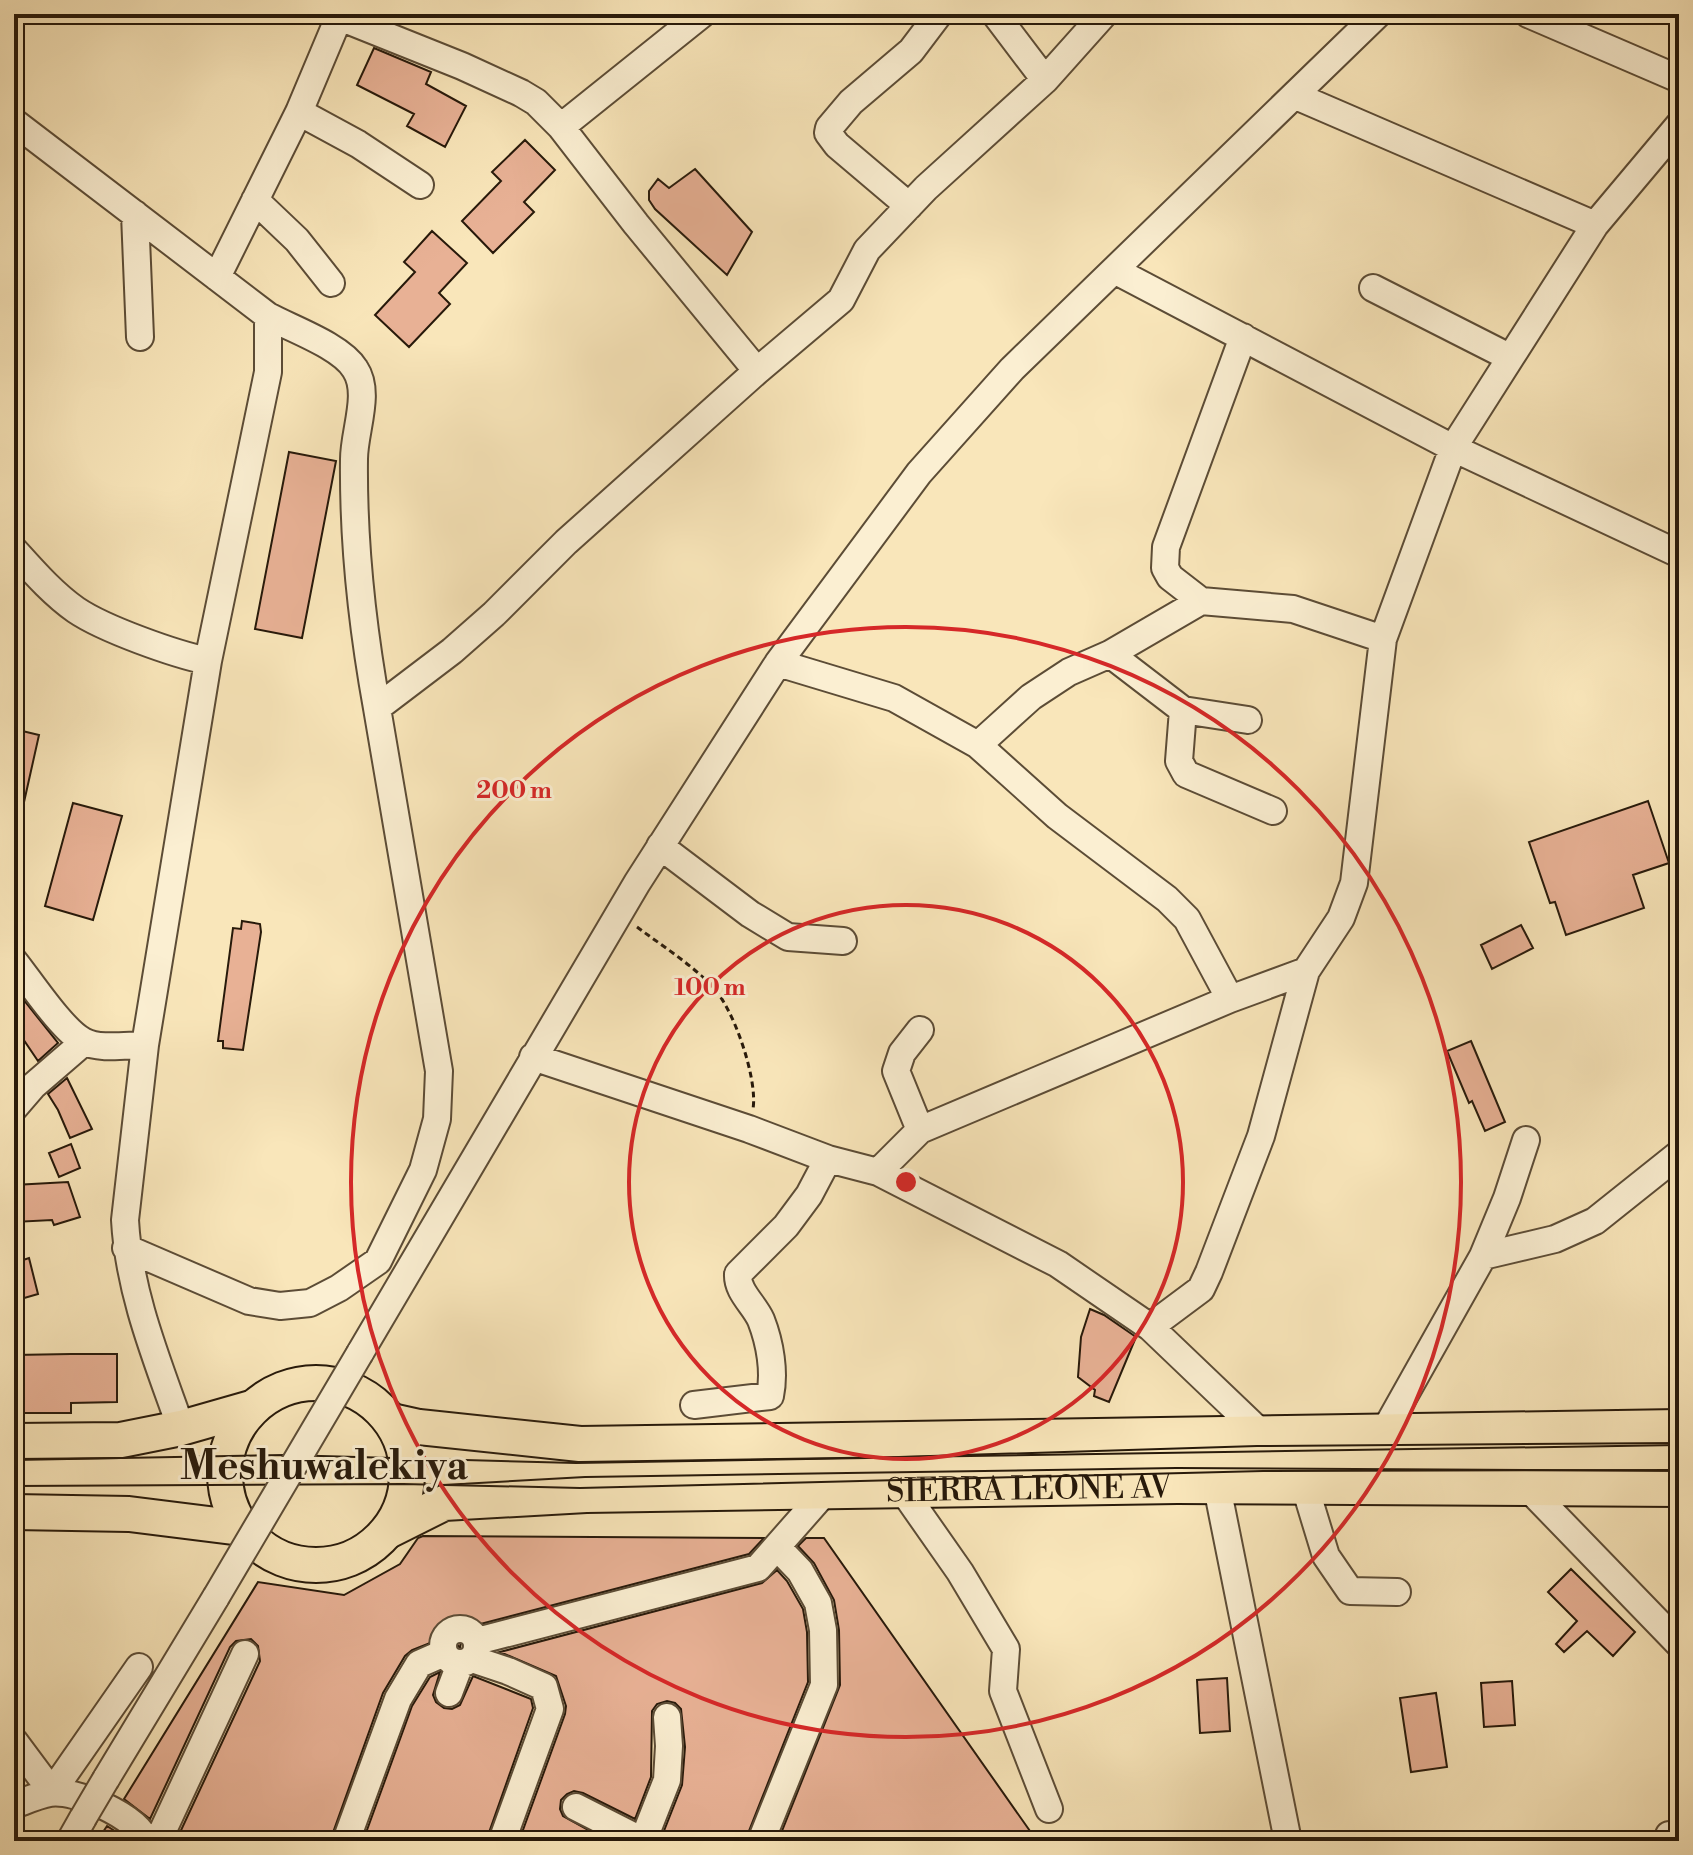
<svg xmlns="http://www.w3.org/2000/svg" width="1693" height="1855" font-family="'Libre Bodoni',serif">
  <rect width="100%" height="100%" fill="#f9e6ba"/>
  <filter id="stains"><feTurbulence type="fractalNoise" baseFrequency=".0025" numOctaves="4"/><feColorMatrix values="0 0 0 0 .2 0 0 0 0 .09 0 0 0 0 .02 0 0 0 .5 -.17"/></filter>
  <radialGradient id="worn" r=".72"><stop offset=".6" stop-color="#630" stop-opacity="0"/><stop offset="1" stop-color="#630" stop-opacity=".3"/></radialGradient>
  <!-- building -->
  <path fill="#e8b195" stroke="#27190a" stroke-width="2" d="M374 48 431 72 426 84 466 106 445 147 407 126 414 114 357 85Z
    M525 140 555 170 524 202 534 212 493 253 462 221 501 181 492 172Z
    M695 169 752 232 727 275 655 209 649 200V191L658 179 669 188Z
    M432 231 467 263 439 293 450 304 409 347 375 315 415 272 404 262Z
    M289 452 336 461 302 638 255 629Z
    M14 729 39 735 20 820 14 819Z
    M1648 801 1669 863 1633 875 1644 908 1566 935 1555 902 1550 903 1529 842Z
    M73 803 122 816 93 920 45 906Z
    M242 921 260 924 261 932 243 1050 223 1048V1041H218L233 928 241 929Z
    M1521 925 1533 948 1492 969 1481 945Z
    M19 994 58 1043 38 1061 19 1033 14 1037V998Z
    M1471 1041 1505 1122 1485 1131 1472 1101 1469 1103 1447 1051Z
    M67 1078 92 1129 70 1138 58 1110 48 1094Z
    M71 1144 80 1168 59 1177 49 1153Z
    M68 1182 80 1217 54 1225 52 1220 14 1222V1185Z
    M29 1258 38 1294 14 1301V1263Z
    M1090 1309 1104 1315 1136 1337 1109 1402 1094 1396 1095 1390 1078 1377 1081 1337Z
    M71 1354H117V1402L71 1403V1413H20V1403H14V1355Z
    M423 1536 764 1538 749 1554 473 1626 462 1636 460 1648 453 1640 445 1637 412 1650 405 1656 383 1693 330 1841H176L260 1661 258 1646 251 1639 236 1641 230 1647 150 1819 124 1799 258 1582 344 1595 400 1564 418 1538Z
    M806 1538H824L1037 1841H778L840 1685 839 1630 834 1600 814 1563 798 1546Z
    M1571 1569 1635 1632 1613 1656 1587 1631 1564 1652 1556 1644 1577 1621 1548 1592Z
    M777 1570 787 1581 803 1609 807 1632 808 1682 745 1841H660L682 1785 685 1747 681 1709 675 1703 667 1701 657 1704 652 1711 651 1777 635 1819 583 1793 574 1791 567 1794 561 1800 560 1809 563 1816 608 1841H519L565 1714 566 1706 556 1676 500 1652 762 1583Z
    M440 1672 433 1695 436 1702 444 1708 452 1709 460 1705 473 1676 531 1699 533 1708 486 1841H363L412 1706 430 1677Z
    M1227 1678 1230 1731 1200 1733 1197 1680Z
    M1512 1681 1515 1725 1484 1727 1481 1683Z
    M1436 1693 1447 1767 1411 1772 1400 1698Z
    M107 1826 121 1835 127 1841H97Z"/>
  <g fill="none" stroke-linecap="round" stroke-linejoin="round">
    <!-- minor casing -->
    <g stroke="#5c4c36" stroke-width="30">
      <path id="minor" d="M995 14 1045 80
        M1528 14 1679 79
        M1296 96 1595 225
        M299 112 358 144 420 185
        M14 122 268 316V372L208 661 145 1045 125 1220C129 1293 157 1360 181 1428
        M1679 125 1595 225 1453 448 1679 554
        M561 127 702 14
        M255 200 297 240 331 283
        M909 206 837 145 828 133 829 128 851 102 911 51 939 14
        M135 214 140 337
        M217 277 299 112 339 17
        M1373 288 1509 357
        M268 316C292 329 341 346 355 369 371 393 354 431 354 459 353 543 362 625 377 708
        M1243 337 1166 547 1165 568 1170 577 1201 601 1293 609 1383 639
        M757 371 841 300 867 250 926 188 1045 80 1104 14
        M14 550C33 571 53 594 76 610 104 629 174 654 208 661
        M1110 654 1183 710 1179 761 1186 774 1273 811
        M778 663 894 698 978 745 1057 816 1167 899 1187 919 1230 999
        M1183 710 1248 720
        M978 745 1031 697 1069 672 1110 654 1201 601
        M660 846 750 914 788 937 843 941
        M14 961C30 981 62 1030 83 1041 99 1050 127 1045 145 1045
        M920 1030 902 1053 896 1071 920 1130
        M533 1057 749 1129 828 1159 878 1172 1058 1264 1150 1327 1263 1435
        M14 1108 33 1086 84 1042
        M878 1172 920 1130 1230 999 1306 971 1341 918 1354 883 1383 639 1453 448 1116 271
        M126 1248 249 1301 280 1306 310 1303 339 1288 378 1261 423 1170 437 1119 439 1071 377 708 452 651 494 614 566 542 757 371 636 224 561 127 536 102 521 93 462 66 332 14
        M1483 1256 1507 1198 1526 1140
        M1150 1327 1201 1289 1209 1272 1261 1136 1306 971
        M360 1353 637 883 778 663 919 473 1012 369 1378 14
        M694 1405 770 1396C775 1372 770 1343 761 1320 754 1304 737 1292 738 1274L786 1226 809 1195 828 1159
        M1384 1432 1483 1256 1555 1239 1595 1221 1679 1154
        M1217 1487 1288 1841
        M1305 1487 1326 1556 1350 1591 1397 1592
        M1529 1489 1679 1644
        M904 1492 960 1572 1006 1649 1003 1691 1049 1809
        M443 1646a17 17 0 1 1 34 0a17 17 0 1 1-34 0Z
        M477 1641 758 1568 824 1493
        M472 1659 508 1671 544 1687 550 1709 502 1841
        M449 1693 460 1664
        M14 1741 52 1792 139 1667
        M106 1779 216 1597
        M14 1805C25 1801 38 1795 50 1793 75 1789 137 1816 146 1841
        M576 1807 643 1841
        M1669 1835 1671 1841
        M70 1841 83 1818
        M158 1841 245 1654
        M346 1841 398 1699 419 1664 444 1653
        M643 1841 667 1780 669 1746 667 1717
        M761 1841 824 1685 823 1630 818 1603 800 1571 778 1548"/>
    </g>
    <!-- major casing -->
    <g stroke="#27190a" stroke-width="38">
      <g id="major">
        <circle cx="316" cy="1474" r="91"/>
        <path d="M392 1421 419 1427 580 1444 1679 1427"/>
        <path d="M14 1441 121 1440 181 1428 251 1408"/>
        <path d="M14 1512 129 1514 241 1528"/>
        <path id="s1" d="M388 1531 444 1503 586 1495 1177 1486 1679 1489"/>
      </g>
    </g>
    <!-- path -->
    <path stroke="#27190a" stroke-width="3" stroke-dasharray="6 4" stroke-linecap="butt" d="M637 927C661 945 688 962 710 984 733 1005 758 1079 753 1109"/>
    <!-- minor -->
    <use href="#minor" stroke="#fbefd2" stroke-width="26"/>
    <!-- major -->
    <use href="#major" stroke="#f9e6ba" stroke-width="34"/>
    <!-- tram -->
    <path stroke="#27190a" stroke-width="2" d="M14 1460 285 1455 576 1463 867 1458 1257 1446 1679 1443
      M14 1486 403 1484 580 1488 1263 1471 1679 1470"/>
    <!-- minor-bridge casing -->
    <g stroke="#5c4c36" stroke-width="30" stroke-linecap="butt">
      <path id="minor-bridge" d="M216 1597 360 1353
        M83 1818 106 1779"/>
    </g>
    <!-- minor-bridge -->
    <use href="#minor-bridge" stroke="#fbefd2" stroke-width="26"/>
  </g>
  <!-- distance rings -->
  <g fill="none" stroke="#d62828" stroke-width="4">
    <circle cx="906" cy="1182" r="277"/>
    <circle cx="906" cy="1182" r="555"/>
  </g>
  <g text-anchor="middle" stroke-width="6" stroke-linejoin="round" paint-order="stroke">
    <!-- street labels -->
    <g font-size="32" fill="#27190a" stroke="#fbefd2">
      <text dy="11" stroke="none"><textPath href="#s1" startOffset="648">SIERRA LEONE AV</textPath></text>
    </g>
    <!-- district labels -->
    <g font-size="40" font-weight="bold" fill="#27190a" stroke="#fbefd2">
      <text x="324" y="1479">Meshuwalekiya</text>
    </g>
  </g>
  <circle cx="906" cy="1182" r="12" fill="#d62828" stroke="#fbefd2" stroke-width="4"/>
  <g font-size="24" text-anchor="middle" font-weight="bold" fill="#d62828" stroke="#fbefd2" stroke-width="6" stroke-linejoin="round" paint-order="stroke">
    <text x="514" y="798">200 m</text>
    <text x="710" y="995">100 m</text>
  </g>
  <!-- margin -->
  <rect width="1693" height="1855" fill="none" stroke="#f9e6ba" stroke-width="48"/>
  <rect x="16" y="16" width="1661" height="1823" fill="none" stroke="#27190a" stroke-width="4"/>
  <rect x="24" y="24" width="1645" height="1807" fill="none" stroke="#27190a" stroke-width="2"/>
  <rect width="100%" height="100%" filter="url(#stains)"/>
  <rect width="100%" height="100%" fill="url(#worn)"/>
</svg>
